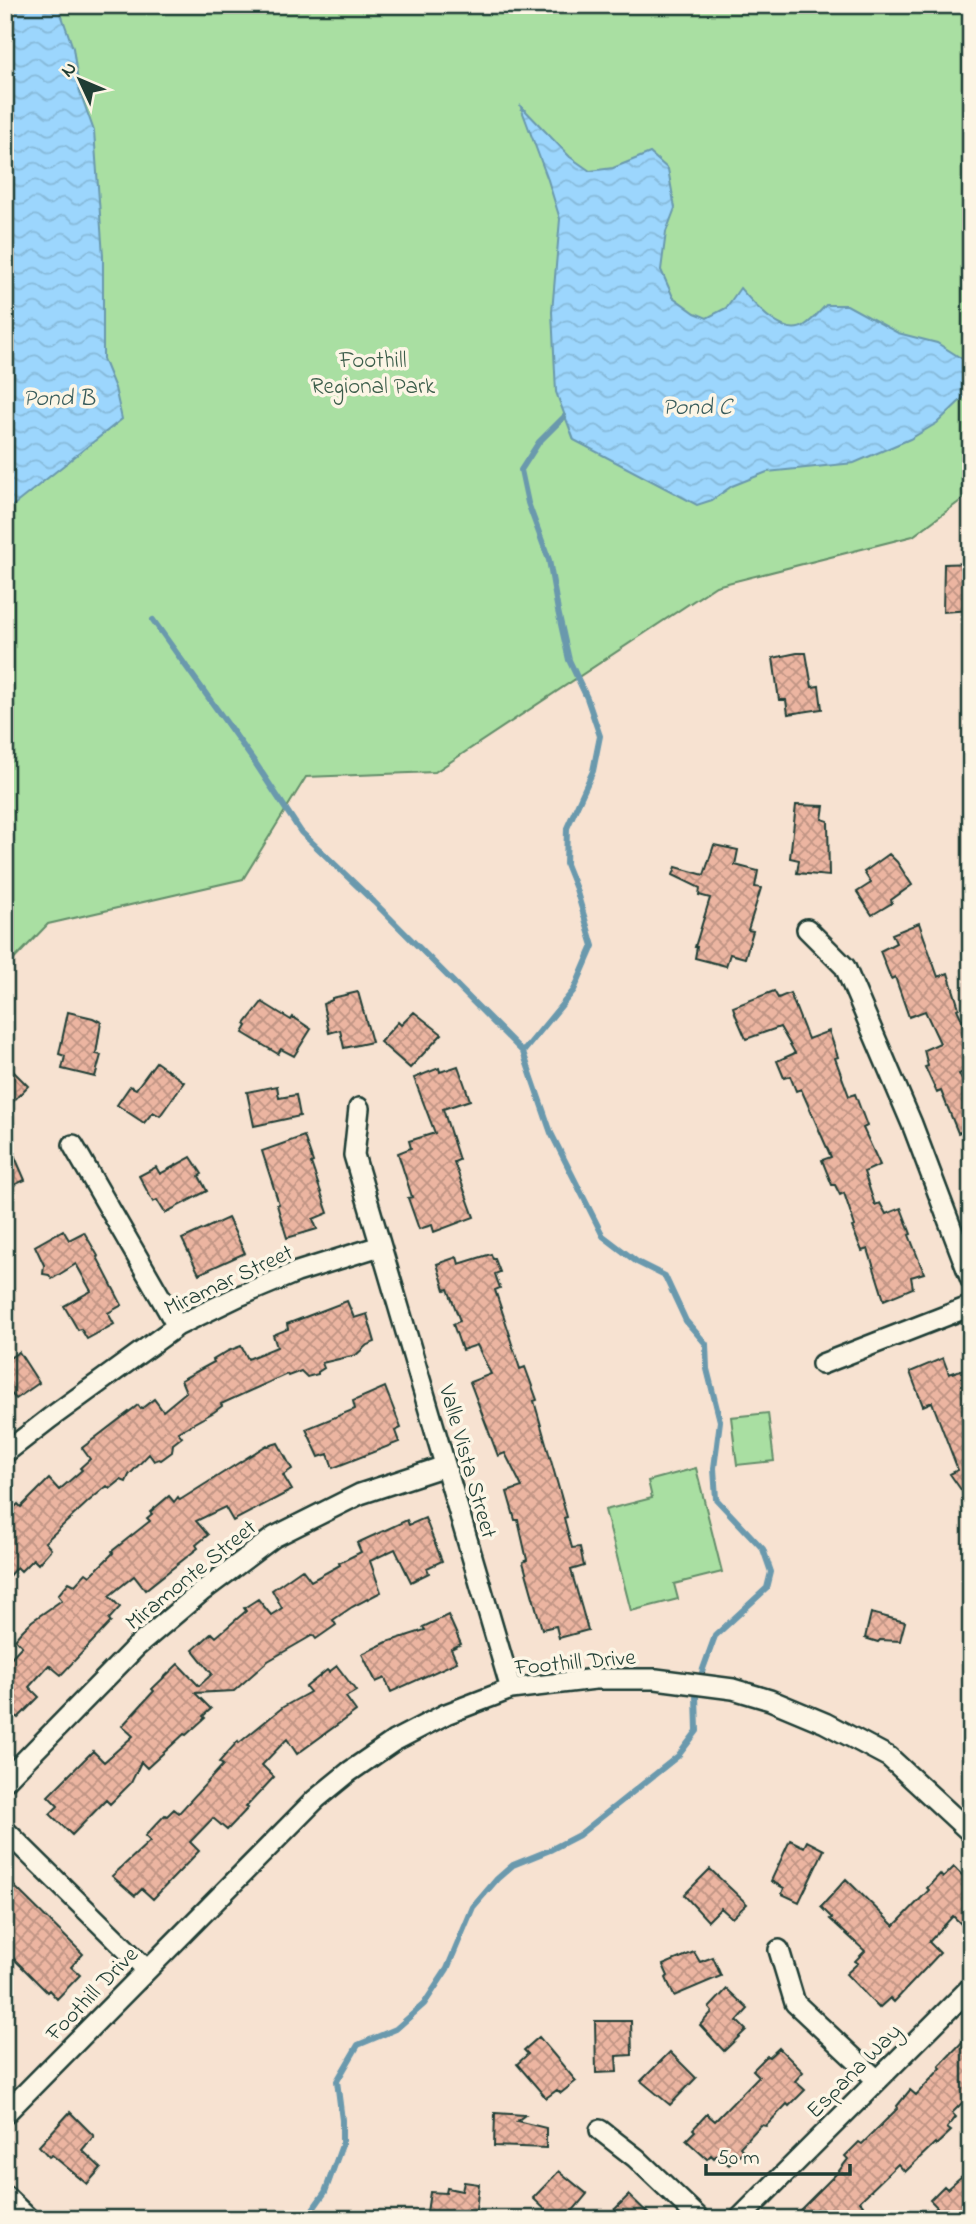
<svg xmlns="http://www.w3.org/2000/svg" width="976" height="2224" font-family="'Indie Flower',sans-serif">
  <defs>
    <pattern id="water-waves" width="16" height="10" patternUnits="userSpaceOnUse" patternTransform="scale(1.75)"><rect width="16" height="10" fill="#9cd6fd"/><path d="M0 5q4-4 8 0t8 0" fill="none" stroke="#86b9d9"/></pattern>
    <pattern id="building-cross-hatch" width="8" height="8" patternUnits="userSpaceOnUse" patternTransform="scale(1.75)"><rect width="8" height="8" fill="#ecb5a1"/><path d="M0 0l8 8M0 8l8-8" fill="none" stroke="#bf9484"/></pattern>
  </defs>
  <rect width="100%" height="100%" fill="#f7e2d1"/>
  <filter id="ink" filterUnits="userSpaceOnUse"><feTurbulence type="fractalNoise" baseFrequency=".0143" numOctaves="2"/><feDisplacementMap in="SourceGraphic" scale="14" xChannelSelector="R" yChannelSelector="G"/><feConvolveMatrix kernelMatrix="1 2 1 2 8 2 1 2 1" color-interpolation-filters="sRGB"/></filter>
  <g filter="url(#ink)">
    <!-- park -->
    <path fill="#a9dfa2" stroke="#648e6b" stroke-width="2" d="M5 5H971V493L913 536 716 586 435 772 306 777 243 879 48 924 5 969Z
      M768 1413 774 1461 737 1465 731 1417Z
      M696 1468 722 1572 674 1584 678 1599 631 1611 605 1510 652 1498 648 1481Z"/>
    <!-- water -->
    <path fill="url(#water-waves)" stroke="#6a99ad" stroke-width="2" d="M5 5H58L73 48 79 89 94 131 103 256V359L115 388 122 419 5 512Z
      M520 105 570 157 590 171 613 168 650 153 668 169 675 208 666 232 661 270 673 297 695 313 707 318 726 308 740 288C753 303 784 340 805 325 813 320 820 311 826 305H847L898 333 937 343 964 360 965 396 937 423 910 439 854 463 767 472 732 486 712 500 697 505 574 440 556 392 552 312 560 219 548 180Z"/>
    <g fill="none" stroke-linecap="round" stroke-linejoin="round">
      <!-- stream -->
      <path stroke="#6a99ad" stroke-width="6" d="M153 620 256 764 301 832 374 902 523 1052 551 1133 603 1236 637 1262 665 1276 686 1321 706 1344 707 1369 720 1421 714 1468 716 1499 763 1549 771 1572 767 1588 715 1636 703 1669 696 1695 697 1731 678 1756 579 1835 550 1850 513 1865 497 1879 473 1907 447 1969 424 2004 396 2029 358 2045 337 2081 342 2120V2145L325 2192 306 2219
        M523 1052 574 990 593 946 576 889 566 864 567 828 593 771 600 736 587 698 569 660 558 611 549 560 528 503 521 470 539 442 564 417"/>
    </g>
    <!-- building -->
    <path fill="url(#building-cross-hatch)" stroke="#1f3d34" stroke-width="2" d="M971 563V610L943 612 944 564Z
      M797 653H806L812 687 819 686 822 709 788 714 786 700H779L773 658Z
      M796 805 824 806 822 819 828 821 829 876 797 873 799 860 790 858Z
      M714 845 738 850 735 865 758 871 755 887 761 888 748 930 753 931 745 958 730 954 726 966 695 958 697 947H695L710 898 699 895 700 888 673 875 676 867 704 875Z
      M889 854 897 862 912 885 891 900 892 903 872 915 857 892 871 883 864 872Z
      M919 923 938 977 948 973 959 1008 957 1009 971 1039V1069L959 1074 971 1098V1128L958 1133 941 1091 937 1093 925 1067 928 1066 924 1050 940 1043 925 1011 909 1017 895 977 891 979 880 951 896 943 892 934Z
      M774 991 778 998 790 993 808 1039 829 1031 838 1057 835 1058 849 1096 855 1094 867 1126 863 1128 880 1165 864 1172 875 1205 880 1203 886 1214 901 1208 911 1234 909 1235 924 1273 911 1277 913 1288 884 1300 868 1249 862 1251 852 1227 855 1226 844 1193 840 1195 835 1185H832L822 1160 831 1157 801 1089 796 1091 790 1076 784 1078 777 1061 795 1053 780 1027 746 1039 736 1016 733 1007Z
      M358 992 372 1042 344 1048 340 1030 329 1033 323 1004 332 1000V998Z
      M262 1002 291 1020 293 1017 311 1029 294 1056 281 1049 278 1054 243 1033 247 1026 245 1024Z
      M68 1012 93 1018 101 1022 96 1054 101 1055 95 1077 62 1069 65 1056 59 1054Z
      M414 1012 442 1034 410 1068 380 1042 398 1022 401 1025Z
      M156 1062 184 1082 160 1116 153 1112 144 1123 117 1105 130 1086 136 1089Z
      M5 1063 28 1086 5 1110Z
      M458 1066 470 1100 443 1109 459 1160 454 1162 474 1217 434 1232 432 1225 419 1229 408 1198 412 1197 398 1153 411 1148 409 1141 435 1133 414 1078 439 1068 440 1072Z
      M277 1086 279 1098 296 1095 300 1116 254 1126 247 1092Z
      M5 1134 25 1180 5 1189Z
      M304 1136 313 1162 311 1163 328 1213 313 1219 317 1229 287 1238 277 1205 279 1204 262 1151Z
      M191 1157 202 1174 199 1176 207 1191 165 1213 157 1200 153 1202 139 1176 156 1167 160 1174Z
      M228 1218 245 1253 199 1274 182 1239Z
      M63 1230 69 1240 84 1232 98 1256 97 1257 122 1305 108 1313 114 1324 87 1339 81 1329 78 1330 64 1306 91 1291 76 1264 52 1279 49 1275 43 1274 44 1265 35 1246Z
      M491 1254 493 1259H495L500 1272 495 1274 500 1288 495 1290 510 1335H509L520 1369 525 1367 537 1400 534 1401 567 1517 564 1518 572 1548 580 1547 584 1566 571 1570 588 1630 559 1638 556 1626 542 1629 523 1562 527 1560 518 1520H515L507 1492 522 1487 505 1453 498 1456 470 1382 491 1374 477 1345 462 1350 453 1324 460 1321 448 1289 445 1290 437 1264 457 1257 459 1264Z
      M347 1301 354 1318 367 1314 375 1342 367 1345 356 1355 322 1363 324 1368 318 1372V1374L307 1377 301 1371 288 1376 287 1374 221 1404 222 1406 214 1412 178 1432 182 1437 173 1444 172 1452 161 1460 159 1459 154 1461 149 1454 129 1475 126 1482 121 1480 110 1489 107 1486 89 1501 45 1542 51 1549 38 1564 33 1559 21 1571 17 1567 5 1580V1517L18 1504 21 1507 49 1479 59 1490 82 1470 80 1468 90 1459 82 1448 138 1405 141 1409 154 1399 163 1411 186 1392 181 1380 214 1362 213 1360 228 1351 241 1346 248 1359 277 1347 273 1335 288 1329 287 1324Z
      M19 1352 39 1383 16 1399 5 1387V1361Z
      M943 1358 949 1374 964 1369 971 1391V1504L950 1474 958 1470 932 1402 923 1406 910 1372Z
      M385 1387 401 1428 395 1431 399 1442 333 1468 328 1454 319 1457 306 1429 355 1409 353 1401Z
      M278 1443 292 1469 283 1475 292 1490 233 1521 225 1507 196 1521 208 1535 196 1545 198 1548 145 1590 134 1576 109 1596 120 1607 109 1619 111 1622 61 1675 49 1665 29 1687 39 1697 18 1718 16 1716 5 1726V1664L22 1646 15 1639 21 1632 32 1621 62 1600 58 1595 69 1582 75 1585 86 1573 90 1576 113 1553 112 1551 150 1521 147 1518 152 1514 150 1512 169 1496 174 1502 178 1497 180 1500 267 1445 268 1446Z
      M425 1518 442 1561 427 1568 429 1573 411 1582 395 1549 370 1561 381 1592 352 1607 333 1620 336 1625 316 1639 313 1635 268 1661 234 1691 195 1693 211 1709 203 1716 205 1718 186 1735 184 1734 147 1768 141 1762 131 1783 110 1804 106 1800 72 1835 50 1814 58 1806 48 1796 93 1751 104 1762 133 1736 122 1726 154 1691 152 1689 178 1664 199 1686 212 1674 193 1650 212 1633 216 1637 246 1611 244 1608 258 1599 271 1615 282 1608 272 1590 302 1569 311 1581 340 1565 339 1563 361 1552 357 1543 407 1520 409 1525Z
      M871 1613 905 1622 900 1641 880 1640 878 1642 865 1638Z
      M448 1615 461 1644 451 1649 457 1662 391 1692 385 1678 376 1682 362 1654 387 1642 425 1630 423 1627Z
      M337 1666 356 1691 346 1697 356 1711 297 1754 287 1739 262 1765 274 1777 246 1807 248 1808 227 1830 213 1818 190 1842 199 1851 153 1899 142 1889 135 1896 112 1876 150 1841 145 1836 165 1815 167 1816 174 1809 179 1813 223 1765 219 1762 238 1741 239 1743 283 1707 310 1692 306 1687 327 1670 329 1672Z
      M790 1840 804 1847 807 1841 824 1850 799 1902 782 1894 784 1888 771 1881Z
      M954 1867 971 1884V1934L953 1916 929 1942 940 1953 894 2002 890 1998 879 2008 846 1974 858 1963 855 1961 865 1951 830 1919 832 1918 821 1907 846 1879 894 1926 929 1890 927 1888 940 1874 943 1878Z
      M710 1869 747 1904 732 1918 721 1908 708 1921 684 1895Z
      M5 1877 83 1954 71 1967 80 1975 57 1999 49 1990 47 1992 5 1950Z
      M694 1952 700 1962 713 1957 721 1976 674 1996 666 1978 668 1976 663 1965Z
      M727 1989 748 2009 737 2021 746 2030 724 2051 700 2025 712 2012 709 2008Z
      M595 2021H631L632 2055 616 2056 617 2072 596 2073Z
      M971 2033V2094L952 2113 956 2117 947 2128 951 2131 936 2145 935 2143 905 2172 898 2164 860 2201 863 2205 849 2219H791L838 2172 848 2159 845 2156 859 2142 862 2144 898 2108 897 2106 910 2090 916 2095 941 2068 939 2066Z
      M539 2037 576 2081 561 2093 557 2090 546 2098 517 2064 528 2054 524 2050Z
      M779 2048 803 2072 795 2081 805 2090 789 2106 787 2104 766 2126 761 2125 740 2147 743 2151 729 2165 717 2155 714 2158 711 2155 707 2159 686 2140 695 2131 693 2129 707 2114 715 2121 759 2076 753 2070 767 2056 769 2057Z
      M670 2052 696 2078 670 2105 641 2081Z
      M70 2112 94 2136 82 2150 101 2168 87 2184 52 2155 49 2157 39 2146Z
      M495 2113 525 2115 517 2121 546 2128V2148L494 2146Z
      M971 2168V2219H926L937 2207 930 2200 944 2186 947 2189Z
      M559 2171 587 2194 566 2219H555L533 2198Z
      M464 2182 479 2184 475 2219H426L430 2192 446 2193 447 2188 462 2191Z
      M629 2195 654 2219H605Z"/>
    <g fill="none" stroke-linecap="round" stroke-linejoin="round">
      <!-- street casing -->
      <g stroke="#1f3d34" stroke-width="24">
        <path id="street" d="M807 929 845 967 912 1124 971 1280
          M359 1108 354 1155 511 1689
          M73 1145 177 1326
          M822 1364 971 1306
          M5 1453 50 1418 177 1326 239 1296 297 1272 380 1246
          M5 1781 136 1647 201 1592 274 1537 360 1494 445 1466
          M5 1830 147 1970
          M779 1950 795 2003 877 2080
          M5 2114 316 1799 349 1772 394 1741 446 1714 511 1689 595 1679H656L733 1689 770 1700 825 1723 889 1757 971 1833
          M600 2130 636 2158 700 2219
          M5 2196 29 2219
          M739 2219 971 1987"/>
      </g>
      <!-- street -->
      <use href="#street" stroke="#fcf5e5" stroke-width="19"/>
    </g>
  </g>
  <g text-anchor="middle" stroke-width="7" stroke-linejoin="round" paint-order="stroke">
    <!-- park labels -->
    <g font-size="23" fill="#3b5d4a" stroke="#fcf5e5">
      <text x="373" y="367">Foothill<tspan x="373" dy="26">Regional Park</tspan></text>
    </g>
    <!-- street labels -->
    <g font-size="23" fill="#1f3d34" stroke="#fcf5e5">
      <text transform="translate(228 1279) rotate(-25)" y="8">Miramar Street</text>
      <text transform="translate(469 1461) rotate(74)" y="8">Valle Vista Street</text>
      <text transform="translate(190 1574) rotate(-39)" y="8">Miramonte Street</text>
      <text transform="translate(575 1661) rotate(-5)" y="8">Foothill Drive</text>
      <text transform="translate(91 1993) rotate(-46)" y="8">Foothill Drive</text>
      <text transform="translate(853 2070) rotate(-45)" y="8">Espana Way</text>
    </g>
    <!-- water labels -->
    <g font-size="24" font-style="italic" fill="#385c5c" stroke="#fcf5e5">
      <text x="59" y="405">Pond B</text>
      <text x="697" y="414">Pond C</text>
    </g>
  </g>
  <!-- margin -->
  <rect width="976" height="2224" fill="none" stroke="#fcf5e5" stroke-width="28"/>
  <rect x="14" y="14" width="948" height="2196" fill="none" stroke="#1f3d34" stroke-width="2.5" filter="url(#ink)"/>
  <!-- north arrow -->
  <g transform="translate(80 80) rotate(314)" stroke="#fcf5e5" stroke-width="5" paint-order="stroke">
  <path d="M0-5L12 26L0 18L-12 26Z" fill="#1f3d34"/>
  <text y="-10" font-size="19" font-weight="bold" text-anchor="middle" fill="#1f3d34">N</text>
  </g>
  <!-- scale -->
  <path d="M706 2164v10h144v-10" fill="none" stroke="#1f3d34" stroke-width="3.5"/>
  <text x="717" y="2164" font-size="21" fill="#1f3d34" stroke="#fcf5e5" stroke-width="5" paint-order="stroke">50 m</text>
</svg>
